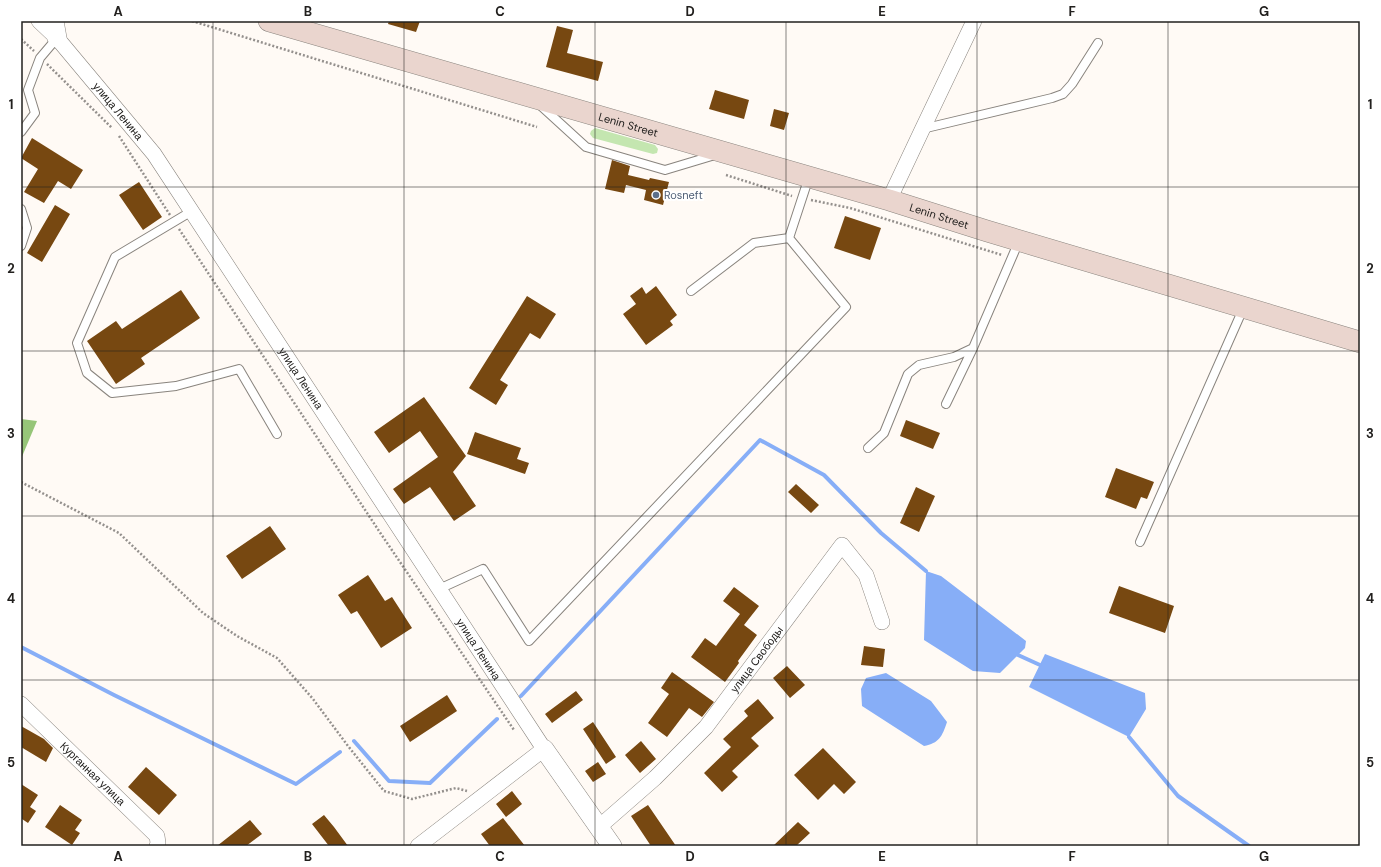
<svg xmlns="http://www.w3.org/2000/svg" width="1381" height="867" font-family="'DM Sans',sans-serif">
  <rect width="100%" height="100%" fill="#fffaf5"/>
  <!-- green -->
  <path fill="#c4e6b0" d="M595 128 655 145 658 149 657 153 653 154 593 138 590 134 591 131Z"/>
  <!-- forest -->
  <path fill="#96c578" d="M21 419 37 421 21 459Z"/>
  <!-- water -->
  <path fill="#87aef7" d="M926 571 941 576 1026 641 1025 648 1000 673 973 671 924 640Z
    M1045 654 1145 693 1146 709 1129 737 1029 687Z
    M886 673 931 701 947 722C942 737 939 743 924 746L862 706 861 689 866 678Z"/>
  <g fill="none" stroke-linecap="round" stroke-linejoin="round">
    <!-- stream -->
    <path stroke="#87aef7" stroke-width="4" d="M21 647 114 695 296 784 340 752
      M1018 655 1040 665
      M521 696 760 440 824 475 881 533 926 571
      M1129 737 1178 796 1249 846
      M354 741 389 781 430 783 497 719"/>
  </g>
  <!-- building -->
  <path fill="#774811" d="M389 21H420L416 32 388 24Z
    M557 26 573 30 567 53 603 62 598 81 546 67Z
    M715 90 749 100 744 119 709 109Z
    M774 109 789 113 784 130 770 126Z
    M32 138 83 170 71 189 58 181 44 203 24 192 38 169 21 158Z
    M612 160 630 166 628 175 649 180 650 178 669 182 663 205 644 200 646 190 626 185 624 193 605 189Z
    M139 182 162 217 143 230 119 195Z
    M55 205 70 214 42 262 27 253Z
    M845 216 881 228 870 260 834 248Z
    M656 286 677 315 670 321 673 325 646 345 623 314 636 304 630 296 642 287 646 294Z
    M181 290 200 318 141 358 145 364 116 384 87 341 116 321 122 329Z
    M527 296 556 314 540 339 530 333 500 380 508 385 496 405 469 388Z
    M424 397 466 456 453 472 476 506 454 521 430 487 404 504 393 489 438 457 420 431 389 453 374 432Z
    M906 420 940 433 933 449 900 436Z
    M475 432 521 448 517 459 529 463 525 474 467 454Z
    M1116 468 1154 482 1147 499 1141 497 1136 509 1105 497Z
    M796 484 819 505 811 513 788 492Z
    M916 487 935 496 919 532 900 523Z
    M270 526 286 549 242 579 226 556Z
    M368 575 385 601 392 597 412 628 381 648 357 611 351 614 338 595Z
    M1119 586 1174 606 1165 633 1109 613Z
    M734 587 759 606 744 625 757 635 738 661 739 663 725 682 691 657 705 638 716 646 740 614 723 601Z
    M864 646 885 649 883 667 861 665Z
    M787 666 805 685 790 698 773 678Z
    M672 672 714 702 702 717 689 708 667 737 648 723 669 694 661 688Z
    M576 691 583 700 552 723 545 714Z
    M447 695 457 711 410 742 400 726Z
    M758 699 774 718 751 738 759 746 732 771 738 777 722 792 704 773 731 747 723 739 748 716 744 711Z
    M593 722 616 757 606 764 583 729Z
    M21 726 44 739 53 748 46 762 21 747Z
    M641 741 656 759 640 773 625 755Z
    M823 748 856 782 844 794 834 784 818 800 794 775Z
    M598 762 606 774 593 782 585 771Z
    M146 767 177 795 159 815 128 787Z
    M21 784 38 795 30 807 36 811 28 823 22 819 21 821Z
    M512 791 522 804 506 817 496 804Z
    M60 805 82 820 75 830 80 833 72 845 45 827Z
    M648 805 676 846H651L631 816Z
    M324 815 334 827 348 846H329L312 824Z
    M503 818 525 846H490L481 834Z
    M250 820 262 834 246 846H217Z
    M798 822 810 833 796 846H773Z"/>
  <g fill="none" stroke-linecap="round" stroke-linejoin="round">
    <!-- service casing -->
    <g stroke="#89847e" stroke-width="10">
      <path id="service" d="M540 105 586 147 665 170 715 155
        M922 129 1052 98 1063 94 1072 84 1098 43
        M21 132 35 113 28 90 40 58 57 38
        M21 209 27 228 21 246
        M192 211 115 257 77 343 87 373 112 393 176 386 239 369 277 434
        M691 291 754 243 789 238
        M946 404 973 348 1019 241
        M868 448 884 433 908 374 919 365 954 357 973 348
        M1140 542 1243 309
        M439 589 483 569 529 641 846 307 789 238 809 177"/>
    </g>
    <!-- minor casing -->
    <g stroke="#89847e" stroke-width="16">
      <g id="minor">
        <path id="s1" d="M39 21 57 38 154 154 544 749 418 846"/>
        <path d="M889 200 922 130 974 21"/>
        <path id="s2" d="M21 704 157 836 158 843 157 846"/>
        <path id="s3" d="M599 827 655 778 706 727 842 545 866 575 882 622"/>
      </g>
    </g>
    <!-- tertiary casing -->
    <g stroke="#89847e" stroke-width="20">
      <path id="tertiary" d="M54 21 57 38
        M544 749 612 846"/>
    </g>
    <!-- secondary casing -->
    <g stroke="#89847e" stroke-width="22">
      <g id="secondary">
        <path id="s4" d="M269 21 889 200 987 231 1360 342"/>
      </g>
    </g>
    <!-- path -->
    <path stroke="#94908d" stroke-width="2.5" stroke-dasharray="2 2" stroke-linecap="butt" d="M192 21 537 127
      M21 39 34 51
      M47 64 112 128
      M119 136 170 215
      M726 175 792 196
      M811 200 850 208 1002 255
      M179 229 381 534 514 730
      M21 482 119 533 203 613 237 636 277 658 313 699 348 746 384 791 412 799 456 788 467 791"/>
    <!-- service -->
    <use href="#service" stroke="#fff" stroke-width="8"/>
    <!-- minor -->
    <use href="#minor" stroke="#fff" stroke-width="15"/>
    <!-- tertiary -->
    <use href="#tertiary" stroke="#fff" stroke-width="19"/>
    <!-- secondary -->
    <use href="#secondary" stroke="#ead5ce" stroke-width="21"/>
  </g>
  <!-- grid -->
  <path fill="none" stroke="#22201e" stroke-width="1" stroke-opacity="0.55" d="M213 21V846M404 21V846M595 21V846M786 21V846M977 21V846M1168 21V846M21 187H1360M21 351H1360M21 516H1360M21 680H1360"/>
  <!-- markers -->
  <circle fill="#5c6f8a" stroke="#fff" stroke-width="1.5" cx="656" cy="195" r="4"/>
  <g text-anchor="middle" stroke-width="4" stroke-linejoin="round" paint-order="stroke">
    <!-- street labels -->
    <g font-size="11" fill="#22201e" stroke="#fff">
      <text dy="4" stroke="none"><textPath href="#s1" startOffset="120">улица Ленина</textPath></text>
      <text dy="4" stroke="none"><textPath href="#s4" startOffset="374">Lenin Street</textPath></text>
      <text dy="4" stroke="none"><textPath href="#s4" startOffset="698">Lenin Street</textPath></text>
      <text dy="4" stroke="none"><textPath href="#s1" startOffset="444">улица Ленина</textPath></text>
      <text dy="4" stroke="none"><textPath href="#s1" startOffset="768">улица Ленина</textPath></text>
      <text dy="4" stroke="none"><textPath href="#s3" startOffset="231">улица Свободы</textPath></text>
      <text dy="4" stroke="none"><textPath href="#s2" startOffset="100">Курганная улица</textPath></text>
    </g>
    <!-- service labels -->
    <g font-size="11" fill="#4e5e75" stroke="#fff" text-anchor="start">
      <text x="664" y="199">Rosneft</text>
    </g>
  </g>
  <!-- border -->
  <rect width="1381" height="867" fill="none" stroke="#ffffff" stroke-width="44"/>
  <rect x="22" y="22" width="1337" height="823" fill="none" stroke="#22201e" stroke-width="1.5"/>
  <g font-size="13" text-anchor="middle" font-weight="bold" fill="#22201e">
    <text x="118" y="16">A</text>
    <text x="308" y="16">B</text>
    <text x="500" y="16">C</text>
    <text x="690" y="16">D</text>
    <text x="882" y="16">E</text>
    <text x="1072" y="16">F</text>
    <text x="1264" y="16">G</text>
    <text x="11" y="109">1</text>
    <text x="1370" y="109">1</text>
    <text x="11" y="273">2</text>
    <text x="1370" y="273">2</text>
    <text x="11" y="438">3</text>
    <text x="1370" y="438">3</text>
    <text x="11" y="603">4</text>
    <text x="1370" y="603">4</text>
    <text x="11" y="767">5</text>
    <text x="1370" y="767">5</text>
    <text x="118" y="861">A</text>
    <text x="308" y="861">B</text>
    <text x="500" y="861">C</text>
    <text x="690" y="861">D</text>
    <text x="882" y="861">E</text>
    <text x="1072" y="861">F</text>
    <text x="1264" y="861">G</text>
  </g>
</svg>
